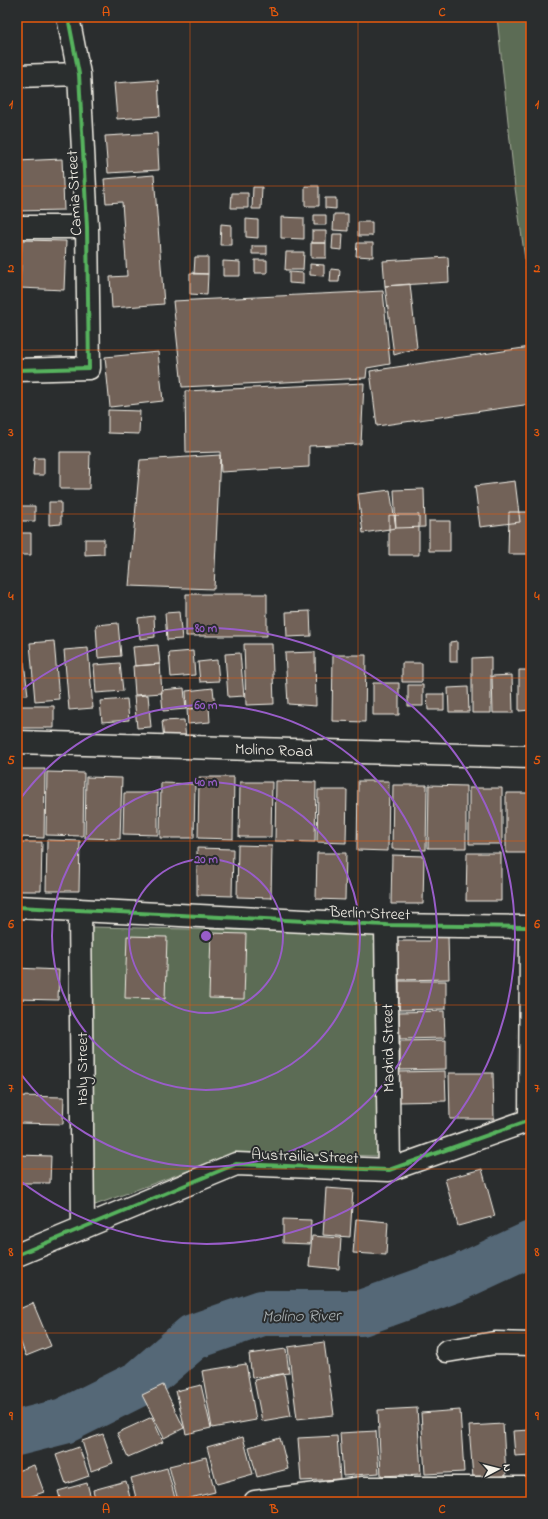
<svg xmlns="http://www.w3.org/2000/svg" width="548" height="1519" font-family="'Indie Flower',sans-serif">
  <rect width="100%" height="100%" fill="#2a2d2e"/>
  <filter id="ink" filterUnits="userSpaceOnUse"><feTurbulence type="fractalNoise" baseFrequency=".025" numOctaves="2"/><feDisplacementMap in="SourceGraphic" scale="8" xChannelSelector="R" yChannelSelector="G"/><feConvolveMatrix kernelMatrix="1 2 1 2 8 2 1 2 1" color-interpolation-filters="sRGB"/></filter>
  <g filter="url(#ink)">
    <!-- green -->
    <path fill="#5c6c54" stroke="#a8ae9e" d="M497 17H531V302L515 188Z
      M91 927 378 933 379 1156 236 1153 87 1208Z"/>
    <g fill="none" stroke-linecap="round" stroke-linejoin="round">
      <!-- river -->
      <path stroke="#546777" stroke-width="46" d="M17 1433 64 1421 140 1383 193 1337 262 1313H361L456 1279 531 1244"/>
    </g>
    <!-- building -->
    <path fill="#726259" stroke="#f4f1e8" d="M158 80 160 116 117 119 114 83Z
      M157 133 159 170 108 173 105 136Z
      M62 159 64 210 17 211V161Z
      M154 175 164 304 112 308 110 277 127 276 122 202 106 203 104 179Z
      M305 186H319V206H305Z
      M253 187H262L261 209H252Z
      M232 193H248V208H231Z
      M325 198H336V209L325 208Z
      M334 214H348V231L333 230Z
      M314 215H326V225H314Z
      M281 217 304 218V239L281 238Z
      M246 219 258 220V238L246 237Z
      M358 222H372V236H358Z
      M221 224 231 225V245H220Z
      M312 231H326V243H312Z
      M333 234H343L342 250 332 249Z
      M22 240 66 241 64 290 20 288Z
      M311 243H326V258H311Z
      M357 243H373V257L356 256Z
      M252 246H267V254H252Z
      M286 252H304L303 270H285Z
      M195 257H208V274H194Z
      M448 257 449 282 385 286 383 261Z
      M255 260H267V273H255Z
      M223 261 240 262V276H223Z
      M310 264 324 265V276L310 275Z
      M331 269 340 270 339 282H330Z
      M289 272 303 273V284L289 283Z
      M190 273 208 274 207 295 190 294Z
      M410 284 417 348 394 355 385 286Z
      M383 291 390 364 367 368 366 378 182 387 173 301Z
      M530 347 531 404 377 426 370 371Z
      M158 352 163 401 110 407 105 357Z
      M364 383 361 444 309 446V467L221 472 220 452 186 453 185 391Z
      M108 410 140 411 139 434 108 433Z
      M60 452H90L89 489H60Z
      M220 455 214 589 129 586 140 460Z
      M34 458H44V475H33Z
      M515 481 520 522 480 527 475 486Z
      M424 489 425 527 396 528 394 490Z
      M390 490 396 528 363 533 358 494Z
      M49 502H61V524L49 525Z
      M17 506H35V521H17Z
      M509 512H531V554H508Z
      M389 515H419V555H389Z
      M429 521H450V551H429Z
      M17 533H31V555H17Z
      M85 539H104V554L85 555Z
      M186 594H267V636H186Z
      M310 611 311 636 287 637 286 612Z
      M179 612 182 639 167 640 165 613Z
      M154 616 155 637 140 639 138 618Z
      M118 623 121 656 98 658 96 625Z
      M54 641 59 699 35 701 30 643Z
      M457 641V662H450V642Z
      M244 644H272L274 704 246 705Z
      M158 645 160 664 135 666 133 647Z
      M88 648 93 708 69 710 64 650Z
      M193 651 195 675 171 677 169 653Z
      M315 652 316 706 288 704 285 653Z
      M240 653 244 696 228 697 225 654Z
      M333 655H366L365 722 332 721Z
      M491 657V713H472V658Z
      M217 660 219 681 200 682 198 662Z
      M17 662H24L28 695 17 696Z
      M120 663 123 691 96 693 94 665Z
      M402 663H422V682H402Z
      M160 664 162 693 135 695 133 666Z
      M519 670H531V710L519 711Z
      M512 675 513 713H493L492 676Z
      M373 683H399V715H373Z
      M408 685H423V706H408Z
      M468 687 469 712H449L448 688Z
      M184 688 186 709 163 711 161 690Z
      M213 688 215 707 187 709 186 691Z
      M427 694H444V710H428Z
      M148 695 151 727 137 728 134 696Z
      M127 699 129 720 102 722 100 701Z
      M17 706H54V728H17Z
      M209 707 210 722 188 724 187 709Z
      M184 720 186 739 164 740 162 721Z
      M17 769H45L44 838 17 837Z
      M47 772 84 773 83 836 46 835Z
      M86 777 122 778 120 839 85 838Z
      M199 777H234L233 839 198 838Z
      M276 781 316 782 315 842 275 841Z
      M358 781H389L388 851 357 850Z
      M240 782H272L271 837H239Z
      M161 783 195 784 194 838H160Z
      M393 785H427L426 850 392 849Z
      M429 785 466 786V848H428Z
      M469 788H502V844H469Z
      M318 790H347L346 843 317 842Z
      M124 793H158V835L123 834Z
      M506 793H531V853H506Z
      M47 840 80 841 79 891H46Z
      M17 842H42L41 891H17Z
      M238 845 272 846 271 898 237 897Z
      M197 848 233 849 232 896 197 895Z
      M317 853H346L345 900 316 899Z
      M467 853H501V901H466Z
      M392 855 424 856 423 904H391Z
      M211 933 246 934 244 999 209 998Z
      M448 935 449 979 397 980V941H430L429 936Z
      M127 936 167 937 165 999 125 998Z
      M17 968 59 970 58 1000 17 999Z
      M399 981H446V1009L399 1010Z
      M444 1011 445 1038 400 1039 399 1012Z
      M446 1040V1069L400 1070V1041Z
      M445 1071 446 1101 399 1102V1072Z
      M449 1073H493L494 1119H450Z
      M17 1096 64 1097 63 1124 17 1123Z
      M17 1155 51 1156 50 1183H17Z
      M482 1169 495 1216 458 1226 445 1179Z
      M326 1188 353 1190 350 1237 323 1235Z
      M283 1219 311 1220 310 1244 283 1243Z
      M356 1219 388 1222 386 1255 353 1253Z
      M312 1236 341 1238 339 1269 309 1266Z
      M33 1303 51 1346 26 1356 17 1333V1310Z
      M324 1342 334 1415 297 1419 288 1347Z
      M286 1349 289 1373 252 1378 249 1354Z
      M246 1364 256 1420 212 1428 202 1371Z
      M284 1374 291 1416 262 1421 254 1380Z
      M163 1385 184 1428 164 1438 142 1395Z
      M201 1385 211 1428 186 1434 176 1391Z
      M417 1408 421 1474 381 1476 378 1410Z
      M460 1410 464 1472 425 1474 421 1413Z
      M152 1417 163 1442 128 1457 117 1433Z
      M503 1424 506 1476 473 1478 469 1426Z
      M531 1430V1455L515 1456 513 1431Z
      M376 1431 379 1473 343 1476 340 1433Z
      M103 1434 113 1463 91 1471 82 1441Z
      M337 1436 340 1479 301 1481 298 1438Z
      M243 1437 253 1474 217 1484 207 1447Z
      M280 1438 288 1469 257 1477 249 1447Z
      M79 1447 89 1476 66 1484 56 1455Z
      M206 1457 215 1492 178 1501 169 1466Z
      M34 1465 44 1492 17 1501V1471Z
      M167 1468 176 1502H137L131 1478Z
      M126 1481 131 1502H96L93 1490Z
      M87 1483 92 1502H61L58 1491Z"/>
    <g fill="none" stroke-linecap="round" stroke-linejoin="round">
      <!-- minor casing -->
      <g stroke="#f4f1e8" stroke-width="25">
        <path id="minor" d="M17 76 79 74
          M17 227H87
          M17 370 89 368 87 227 79 74 68 17
          M17 907 386 925 525 927H529L531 931 530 1120 389 1170 236 1164 17 1255
          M80 910 83 1228
          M386 925 389 1170
          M447 1351 495 1343 531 1344
          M255 1502 363 1488H531"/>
      </g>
      <!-- major casing -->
      <g stroke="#f4f1e8" stroke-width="25">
        <path id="major" d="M17 742 531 757"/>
      </g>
      <!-- minor -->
      <use href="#minor" stroke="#2a2d2e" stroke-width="22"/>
      <!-- major -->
      <use href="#major" stroke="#2a2d2e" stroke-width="22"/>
      <!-- cycleway casing -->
      <g stroke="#2a2d2e" stroke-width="6">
        <path id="cycleway" d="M17 370 89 368 87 227 79 74 68 17
          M17 907 386 925 525 927H529L531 931 530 1120 389 1170 236 1164 17 1255"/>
      </g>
      <!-- cycleway -->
      <use href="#cycleway" stroke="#56b35d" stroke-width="4"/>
    </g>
  </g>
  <!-- grid -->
  <path fill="none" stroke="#e8590c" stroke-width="1" stroke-opacity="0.55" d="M190 17V1502M358 17V1502M17 186H531M17 350H531M17 514H531M17 678H531M17 841H531M17 1005H531M17 1169H531M17 1333H531"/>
  <!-- distance rings -->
  <g fill="none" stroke="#995dc9" stroke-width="2">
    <circle cx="206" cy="936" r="77"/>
    <circle cx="206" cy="936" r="154"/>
    <path d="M18 802A231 231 0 1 1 18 1070"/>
    <path d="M19 692A308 308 0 1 1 19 1180"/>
  </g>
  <g text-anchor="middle" stroke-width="4" stroke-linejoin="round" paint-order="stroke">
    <!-- street labels -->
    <g font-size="16" fill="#f4f1e8" stroke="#2a2d2e">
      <text transform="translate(73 193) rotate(-93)" y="6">Camia Street</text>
      <text transform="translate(274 749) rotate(2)" y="6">Molino Road</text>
      <text transform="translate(370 912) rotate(2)" y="6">Berlin Street</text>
      <text transform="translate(387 1048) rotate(-91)" y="6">Madrid Street</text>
      <text transform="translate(81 1069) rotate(-90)" y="6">Italy Street</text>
      <text transform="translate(305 1155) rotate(2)" y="6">Austrailia Street</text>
    </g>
    <!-- water labels -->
    <g font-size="17" font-style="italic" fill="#acb3b5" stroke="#2a2d2e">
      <text transform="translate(301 1315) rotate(-1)" y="6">Molino River</text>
    </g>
  </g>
  <circle cx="206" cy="936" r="6" fill="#995dc9" stroke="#2a2d2e" stroke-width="2"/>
  <g font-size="12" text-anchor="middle" font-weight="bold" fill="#995dc9" stroke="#2a2d2e" stroke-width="4" stroke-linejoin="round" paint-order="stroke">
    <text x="206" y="632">80 m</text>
    <text x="206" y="709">60 m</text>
    <text x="206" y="786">40 m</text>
    <text x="206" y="863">20 m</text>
  </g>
  <!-- margin -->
  <rect width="548" height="1519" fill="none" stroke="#2a2d2e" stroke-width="44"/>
  <!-- north arrow -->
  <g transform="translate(498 1469) rotate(83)" stroke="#2a2d2e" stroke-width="3" paint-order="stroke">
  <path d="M0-3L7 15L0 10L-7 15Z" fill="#f4f1e8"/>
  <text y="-6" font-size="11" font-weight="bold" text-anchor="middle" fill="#f4f1e8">N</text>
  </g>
  <rect x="22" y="22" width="504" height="1475" fill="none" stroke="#e8590c" stroke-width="1.5"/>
  <g font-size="13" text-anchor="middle" font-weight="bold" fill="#e8590c">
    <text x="106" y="16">A</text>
    <text x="274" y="16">B</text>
    <text x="442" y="16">C</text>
    <text x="11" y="108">1</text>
    <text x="537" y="108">1</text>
    <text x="11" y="272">2</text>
    <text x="537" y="272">2</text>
    <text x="11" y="436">3</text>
    <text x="537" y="436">3</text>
    <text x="11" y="600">4</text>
    <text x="537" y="600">4</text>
    <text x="11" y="764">5</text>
    <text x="537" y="764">5</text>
    <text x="11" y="928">6</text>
    <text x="537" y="928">6</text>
    <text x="11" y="1092">7</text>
    <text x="537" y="1092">7</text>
    <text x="11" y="1256">8</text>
    <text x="537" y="1256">8</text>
    <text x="11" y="1420">9</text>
    <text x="537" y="1420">9</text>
    <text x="106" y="1513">A</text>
    <text x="274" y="1513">B</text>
    <text x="442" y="1513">C</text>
  </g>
</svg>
